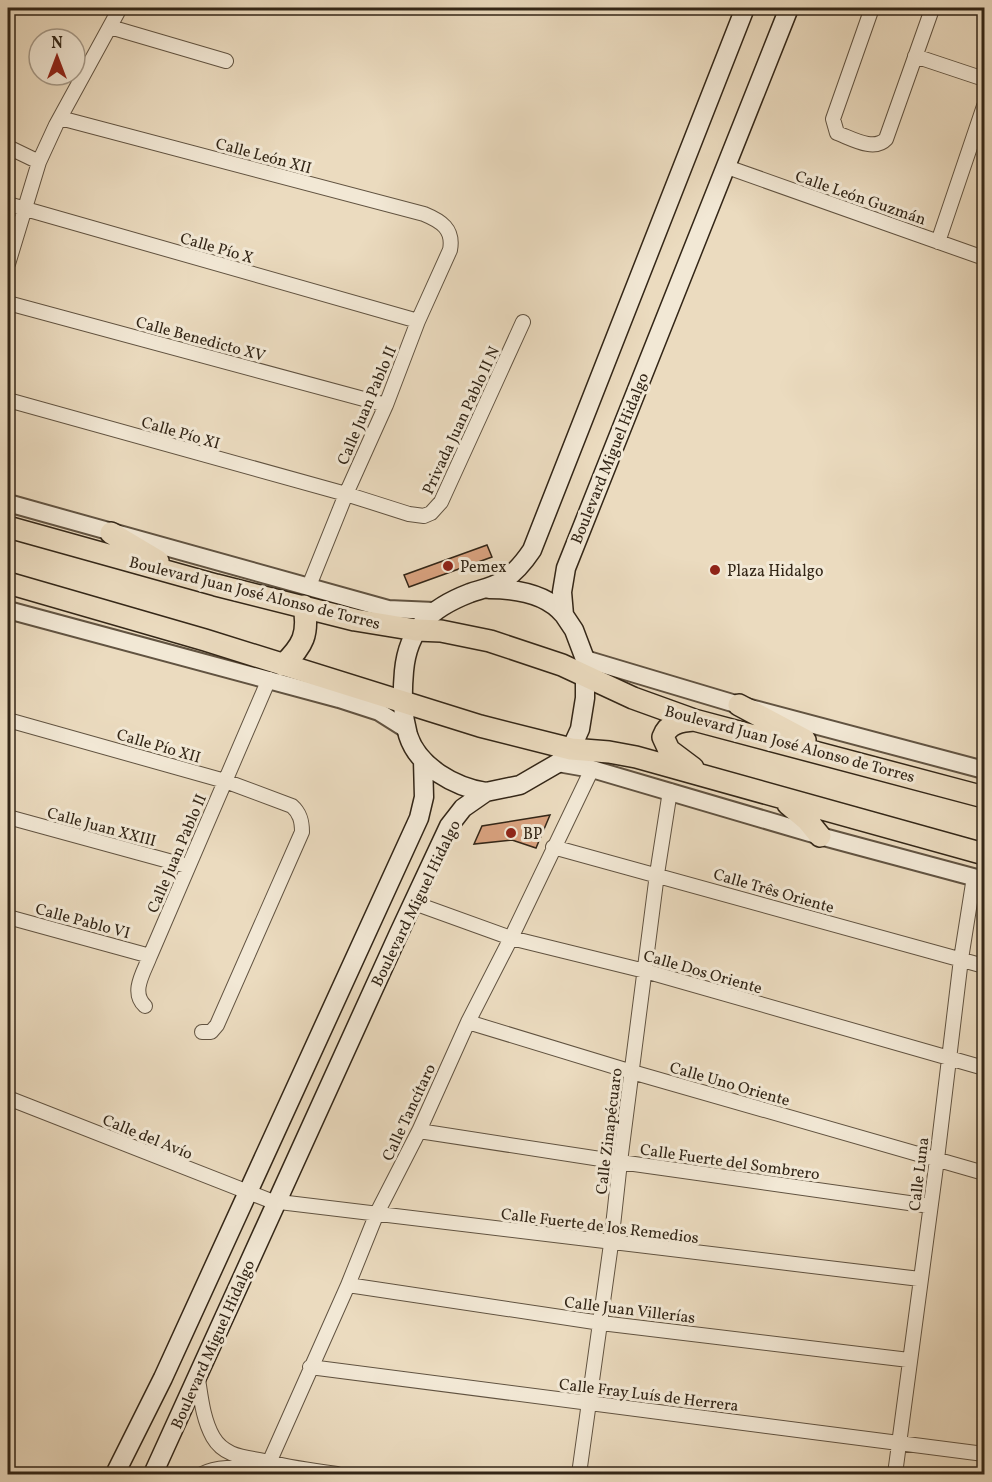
<svg xmlns="http://www.w3.org/2000/svg" width="992" height="1482" font-family="Vollkorn,serif">
  <rect width="100%" height="100%" fill="#ebdbbf"/>
  <filter id="stains"><feTurbulence type="fractalNoise" baseFrequency=".00333" numOctaves="4"/><feColorMatrix values="0 0 0 0 .2 0 0 0 0 .09 0 0 0 0 .02 0 0 0 .5 -.17"/></filter>
  <radialGradient id="worn" r=".72"><stop offset=".6" stop-color="#630" stop-opacity="0"/><stop offset="1" stop-color="#630" stop-opacity=".3"/></radialGradient>
  <!-- building -->
  <path fill="#d9a27f" stroke="#332617" stroke-width="1.5" d="M487 545 492 557 409 587 404 575Z
    M550 815 536 848 512 840 474 844 482 826Z"/>
  <g fill="none" stroke-linecap="round" stroke-linejoin="round">
    <!-- minor casing -->
    <g stroke="#615341" stroke-width="16">
      <path id="minor" d="M872 8 833 119 837 133C851 138 874 152 886 139L931 12 930 8
        M110 27 226 61
        M915 56 984 79
        M60 118 424 214C441 221 454 229 450 250L418 321 386 405 346 494 309 586
        M8 147 39 162
        M727 167 984 258
        M8 204 418 321
        M938 242 984 106
        M8 264 39 162 56 125 120 8
        M8 303 386 405
        M8 400 346 494 409 514 424 516 431 513 441 502 523 322
        M8 720 225 781 292 806C300 813 302 821 302 832L217 1025 211 1032H202
        M8 817 187 866
        M553 847 984 966
        M414 903 511 938 645 971 984 1068
        M8 917 150 956
        M145 1006C130 992 144 972 150 956L269 679
        M468 1022 632 1072 984 1173
        M8 1098 271 1201 920 1279
        M419 1131 620 1162 930 1206
        M348 1285 601 1323 909 1360
        M310 1367 984 1454
        M198 1379C201 1398 203 1419 213 1437 225 1458 248 1457 269 1462 291 1468 314 1471 337 1474
        M202 1474C219 1465 242 1468 261 1469
        M264 1474 348 1285 377 1213 419 1131 468 1022 511 938 592 769
        M579 1474 611 1244 620 1162 657 874 670 791
        M895 1474 937 1159 961 959 974 877"/>
    </g>
    <!-- tertiary casing -->
    <g stroke="#615341" stroke-width="20">
      <path id="tertiary" d="M8 503 388 609 434 611
        M8 610 339 699 379 712 406 729
        M585 659 739 705 984 770
        M558 763 592 769 820 836 984 880"/>
    </g>
    <!-- secondary casing -->
    <g stroke="#332617" stroke-width="21">
      <path id="secondary" d="M489 589C515 589 547 594 564 615
        M486 792C455 787 418 767 408 735 402 713 402 694 404 671 408 628 431 608 470 593 482 589 493 587 504 580 516 572 524 562 532 550L745 8
        M115 1474 163 1378 419 818 424 797 423 760
        M153 1474 399 933 449 826 463 808 486 792 520 785 558 763 571 749 580 729 585 698V659L574 630 564 615 562 592 566 568 789 8"/>
    </g>
    <!-- primary casing -->
    <g stroke="#332617" stroke-width="24">
      <path id="primary" d="M8 527 216 585 355 620 416 630 441 631 490 641 562 665 633 698 694 720 984 797
        M111 533 158 561
        M8 583 205 640 480 726 571 749 609 752 636 757 984 854
        M283 665C303 646 309 634 304 606
        M739 705 805 740
        M693 768 669 750 663 737C668 723 681 721 694 720
        M788 804 807 820 820 836"/>
    </g>
    <!-- minor -->
    <use href="#minor" stroke="#f2e8d5" stroke-width="14"/>
    <!-- tertiary -->
    <use href="#tertiary" stroke="#f2e8d5" stroke-width="16"/>
    <!-- secondary -->
    <use href="#secondary" stroke="#f2e8d5" stroke-width="18"/>
    <!-- primary -->
    <use href="#primary" stroke="#ebdbbf" stroke-width="21"/>
  </g>
  <!-- markers -->
  <g fill="#8f2418" stroke="#f2e8d5" stroke-width="2">
    <circle cx="448" cy="566" r="6"/>
    <circle cx="715" cy="570" r="6"/>
    <circle cx="511" cy="833" r="6"/>
  </g>
  <g text-anchor="middle" stroke-width="6" stroke-linejoin="round" paint-order="stroke">
    <!-- street labels -->
    <g font-size="16" fill="#332617" stroke="#f2e8d5">
      <text transform="translate(264 155) rotate(15)" y="6">Calle León XII</text>
      <text transform="translate(861 197) rotate(19)" y="6">Calle León Guzmán</text>
      <text transform="translate(217 247) rotate(16)" y="6">Calle Pío X</text>
      <text transform="translate(201 338) rotate(15)" y="6">Calle Benedicto XV</text>
      <text transform="translate(366 405) rotate(-67)" y="6">Calle Juan Pablo II</text>
      <text transform="translate(460 420) rotate(-65)" y="6">Privada Juan Pablo II N</text>
      <text transform="translate(181 432) rotate(16)" y="6">Calle Pío XI</text>
      <text transform="translate(609 458) rotate(-68)" y="6">Boulevard Miguel Hidalgo</text>
      <text transform="translate(255 592) rotate(14)" y="6">Boulevard Juan José Alonso de Torres</text>
      <text transform="translate(790 743) rotate(15)" y="6">Boulevard Juan José Alonso de Torres</text>
      <text transform="translate(159 745) rotate(16)" y="6">Calle Pío XII</text>
      <text transform="translate(102 826) rotate(15)" y="6">Calle Juan XXIII</text>
      <text transform="translate(176 853) rotate(-67)" y="6">Calle Juan Pablo II</text>
      <text transform="translate(774 890) rotate(16)" y="6">Calle Três Oriente</text>
      <text transform="translate(415 903) rotate(-64)" y="6">Boulevard Miguel Hidalgo</text>
      <text transform="translate(83 920) rotate(15)" y="6">Calle Pablo VI</text>
      <text transform="translate(703 971) rotate(16)" y="6">Calle Dos Oriente</text>
      <text transform="translate(730 1083) rotate(16)" y="6">Calle Uno Oriente</text>
      <text transform="translate(408 1112) rotate(-65)" y="6">Calle Tancítaro</text>
      <text transform="translate(608 1131) rotate(-83)" y="6">Calle Zinapécuaro</text>
      <text transform="translate(148 1136) rotate(22)" y="6">Calle del Avío</text>
      <text transform="translate(730 1161) rotate(8)" y="6">Calle Fuerte del Sombrero</text>
      <text transform="translate(918 1174) rotate(-83)" y="6">Calle Luna</text>
      <text transform="translate(600 1225) rotate(7)" y="6">Calle Fuerte de los Remedios</text>
      <text transform="translate(630 1309) rotate(7)" y="6">Calle Juan Villerías</text>
      <text transform="translate(212 1344) rotate(-66)" y="6">Boulevard Miguel Hidalgo</text>
      <text transform="translate(649 1394) rotate(7)" y="6">Calle Fray Luís de Herrera</text>
    </g>
    <!-- poi labels -->
    <g font-size="16" fill="#332617" stroke="#f2e8d5" text-anchor="start">
      <text x="460" y="572">Pemex</text>
      <text x="727" y="576">Plaza Hidalgo</text>
      <text x="523" y="839">BP</text>
    </g>
  </g>
  <!-- margin -->
  <rect width="992" height="1482" fill="none" stroke="#ebdbbf" stroke-width="30"/>
  <rect x="9" y="9" width="974" height="1464" fill="none" stroke="#332617" stroke-width="3"/>
  <rect x="15" y="15" width="962" height="1452" fill="none" stroke="#332617" stroke-width="1.5"/>
  <!-- north arrow -->
  <g transform="translate(57 57)"><circle r="28" fill="#f2e8d5" stroke="#a69a89" stroke-width="1.5"/>
  <path d="M0-4.5L10 22L0 15L-10 22Z" fill="#8f2418"/>
  <text y="-9" font-size="16" font-weight="bold" text-anchor="middle" fill="#332617">N</text>
  </g>
  <rect width="100%" height="100%" filter="url(#stains)"/>
  <rect width="100%" height="100%" fill="url(#worn)"/>
</svg>
